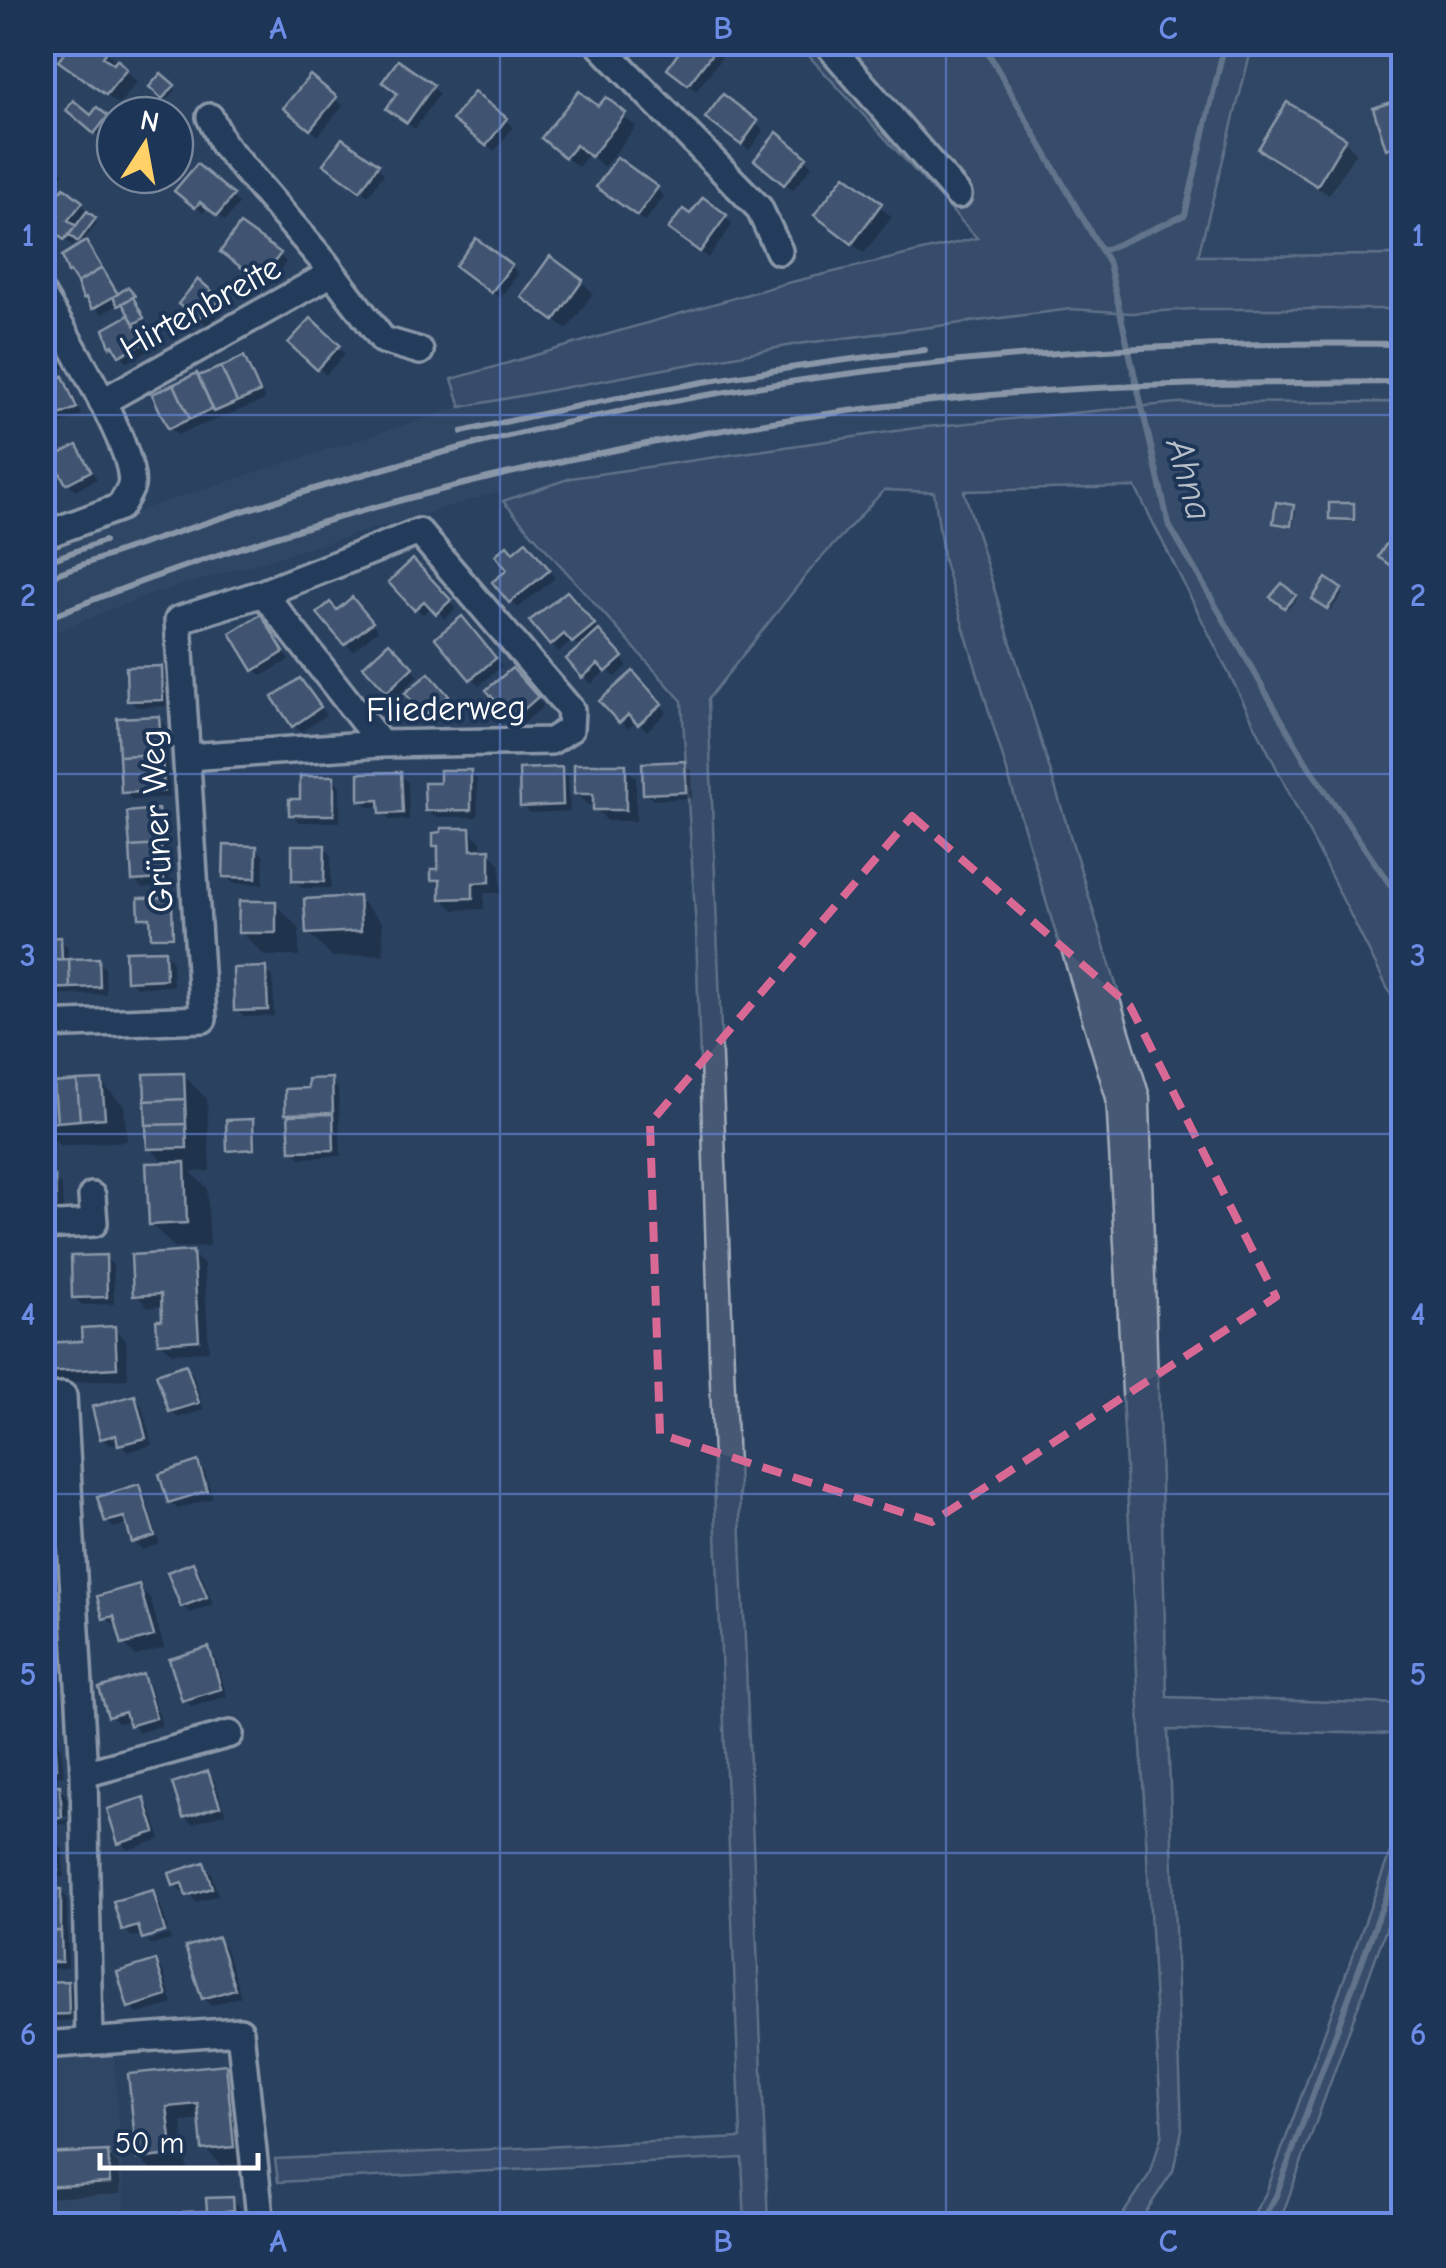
<svg xmlns="http://www.w3.org/2000/svg" width="1446" height="2268" font-family="'Comic Neue',sans-serif">
  <rect width="100%" height="100%" fill="#2a4161"/>
  <filter id="ink" filterUnits="userSpaceOnUse"><feTurbulence type="fractalNoise" baseFrequency=".01" numOctaves="2"/><feDisplacementMap in="SourceGraphic" scale="20" xChannelSelector="R" yChannelSelector="G"/><feConvolveMatrix kernelMatrix="1 2 1 2 8 2 1 2 1" color-interpolation-filters="sRGB"/></filter>
  <g filter="url(#ink)">
    <!-- built -->
    <path fill="#394e6c" d="M1253 43H1403V255L1198 257Z
      M1071 309 1131 313 1193 309H1403V402L1178 403 916 428 571 478 503 501 498 492 139 598 43 637V547L160 503 461 407 798 344Z
      M112 2028 126 2225 43 2226V2035Z"/>
    <!-- green -->
    <path fill="#465975" stroke="#a2acba" stroke-width="2.5" d="M797 43H1253L1198 256 1403 255V309H1193L1131 313 1071 309 798 344 461 407 452 379 783 284 977 238Z
      M1403 402V1019L1135 487 964 491 1150 1095 1167 1697 1403 1704V1734L1168 1730 1182 2130 1173 2171 1137 2225H1116L1151 2172 1162 2133 1106 1100 944 562 934 492 884 490 812 568 708 699 768 2225H745L742 2158 278 2182 275 2159 741 2138 709 1363 696 930 682 701 503 501 571 478 916 428 1178 403Z
      M1403 1817V1882L1283 2213 1275 2225H1247L1266 2193Z"/>
    <!-- shadow -->
    <path fill="#0007" d="M1404 42V64L1398 66 1387 54Z
      M716 48 723 56 696 91 677 76 682 53Z
      M107 52 137 82 119 105 62 61Z
      M162 77 176 90 167 100 152 87Z
      M311 79 343 106 318 136 294 115Z
      M432 87 439 94 415 129 396 116Z
      M474 96 513 127 495 151 463 127Z
      M723 98 764 130 749 150 716 125Z
      M606 100 636 127 604 167 589 154 578 167 556 150Z
      M1404 101V158L1400 159 1388 148Z
      M97 111 114 125 103 139 76 117 92 118Z
      M1344 140 1356 152 1329 195 1272 160 1261 149Z
      M175 146 189 159 167 189 148 175H175Z
      M42 151 64 173 42 189Z
      M805 159 812 166 793 190 764 167Z
      M326 164 377 166 384 174 368 196Z
      M845 178 892 217 864 253 817 215Z
      M656 189 664 196 645 222 606 194Z
      M232 197 239 204 225 221 208 207 203 213 185 198Z
      M704 201 733 224 708 258 679 236Z
      M81 204 97 223 82 243 78 240 73 246 49 227Z
      M86 244 120 296 131 293 146 321 136 326 150 350 128 362 112 346 128 318 137 324 126 305 120 304 102 314 85 298Z
      M279 255 286 262 269 286 231 259Z
      M511 266 518 274 500 298 466 273Z
      M582 282 593 293 567 330 524 297Z
      M219 300 226 308 207 325 188 311Z
      M311 322 345 354 326 375 292 343Z
      M42 331 67 366 42 381Z
      M243 359 251 367 265 400 177 435 170 428Z
      M62 379 70 386 82 415 61 424 54 417Z
      M77 448 97 479 76 490 68 483Z
      M42 496 51 512 42 516Z
      M1353 505 1356 522 1334 521 1331 518Z
      M1293 507 1296 510 1293 528 1279 525 1276 522Z
      M533 551 555 578 518 608 511 601 513 555Z
      M413 562 456 609 445 619 433 606 423 615 392 582Z
      M1282 587 1297 599 1288 609 1274 597Z
      M1340 591 1343 594 1331 610 1318 602Z
      M574 601 628 666 615 677 607 670 591 684 569 659 581 649 573 640 559 652 551 644Z
      M359 608 378 630 353 651 346 644 337 613Z
      M261 617 289 660 262 676 255 669Z
      M469 627 502 666 479 686 438 639Z
      M389 645 418 676 396 697 367 666Z
      M161 668 169 676V706L137 707 129 700Z
      M632 675 667 712 647 731 637 721 628 729 603 701Z
      M519 678 543 706 521 726 514 718Z
      M436 683 454 705 433 722 408 693Z
      M307 688 326 715 301 732 294 725Z
      M158 718 166 726 170 797 131 800 124 792Z
      M684 764 691 771 692 798 653 800 646 792Z
      M625 767 636 778V821H607L596 809V805H588L576 793Z
      M561 770 568 777 570 811 530 813 523 806Z
      M470 772 477 780 478 817H435L427 810 443 786Z
      M400 774 408 782 409 820H390L382 813V807H369L362 800Z
      M333 778 340 786V822H299L292 814 303 801Z
      M157 812 165 819 170 886 142 888 135 880Z
      M469 830 481 842V852H489L500 864 501 893H484V909L454 910 442 898V888L433 879 440 871V849L436 845Z
      M324 847 331 855V888H301L294 880Z
      M256 849 264 856 263 884 233 883 226 876Z
      M358 898 382 922 384 954 332 957 308 933Z
      M171 900 174 903 175 939H156L152 920 142 917Z
      M275 904 299 928V956H265L241 932Z
      M42 940H60L68 947V962L98 961 105 968 106 994 49 996 42 989Z
      M164 952 172 960 173 986 136 987 129 980Z
      M265 970 273 977 274 1016 244 1017 237 1010Z
      M183 1075 207 1099 210 1171 191 1172 207 1188 210 1246 175 1248 151 1224 166 1165 150 1148Z
      M331 1081 338 1088 341 1156 300 1158 292 1150 287 1091 310 1090Z
      M101 1082 124 1106 127 1141 60 1146 42 1128V1087Z
      M252 1122 255 1125 256 1151 233 1152 230 1149Z
      M42 1179H54L62 1186 63 1212 42 1213Z
      M192 1254 204 1265 209 1351 172 1353 160 1342 165 1322 164 1306 148 1307 136 1295Z
      M105 1258 113 1265 114 1304 82 1305 74 1297Z
      M42 1263 49 1269 51 1303H42Z
      M114 1328 126 1340 128 1379 58 1383 45 1370 46 1384 42 1385V1345L84 1344Z
      M186 1367 193 1374 204 1410 178 1418 171 1411Z
      M134 1398 142 1406 152 1445 128 1452 120 1442 110 1445 102 1438Z
      M198 1464 205 1472 213 1498 178 1509 170 1502Z
      M138 1487 145 1495 160 1544 142 1550 134 1542 129 1524 114 1528 107 1521Z
      M42 1502 50 1510 52 1544H42Z
      M193 1565 200 1572 213 1604 190 1613 183 1606Z
      M42 1582H50L57 1589 59 1628 42 1629Z
      M138 1587 150 1598 164 1648 136 1656 124 1644 120 1629 106 1618Z
      M42 1639H49L56 1646 59 1680 42 1681Z
      M208 1650 215 1657 227 1696 192 1707 184 1699Z
      M142 1677 149 1685 162 1725 139 1733 130 1720 118 1723 110 1716Z
      M47 1690 55 1698 56 1730 42 1731V1691Z
      M54 1740 61 1747 64 1775 42 1777V1741Z
      M208 1774 215 1781 225 1813 192 1824 185 1817Z
      M59 1787 67 1795 68 1815 42 1816Z
      M143 1800 150 1807 161 1839 128 1850 120 1842Z
      M68 1820V1824L42 1826V1821Z
      M55 1842 63 1849 64 1877 42 1878V1843Z
      M204 1865 211 1872 218 1895 196 1902 187 1891 182 1892 175 1885Z
      M42 1891H60L67 1898 68 1968 49 1969 42 1962Z
      M152 1892 159 1900 168 1929 145 1936V1939L143 1934 132 1937 124 1929Z
      M169 1934 171 1940 152 1945 147 1941Z
      M218 1940 225 1947 241 1996 211 2006 204 1998Z
      M155 1962 163 1970 173 2004 138 2014 130 2007Z
      M67 1984 74 1991 75 2020 45 2022 42 1985Z
      M225 2066 241 2082 249 2162 221 2165 205 2149 202 2120 182 2122 187 2170 155 2174 139 2158 130 2076Z
      M107 2153 119 2165 121 2194 42 2198V2157Z
      M232 2200 240 2207V2217H231V2226H186Z"/>
    <g fill="none" stroke-linecap="round" stroke-linejoin="round">
      <!-- stream -->
      <path stroke="#a7b1be" stroke-width="6" d="M982 42 1109 264 1169 525 1309 767 1404 905
        M1102 251 1185 215 1225 42
        M1258 2226 1276 2196 1404 1847"/>
    </g>
    <!-- building -->
    <path fill="#5b6c86" stroke="#fff" stroke-width="2.5" d="M74 42H98L108 50 103 57 114 64 117 59 127 69 106 95 58 61Z
      M667 42H712L717 47 688 85 667 69 679 52Z
      M1380 42H1404V49L1385 56Z
      M398 60 434 85 407 123 386 109 397 93 382 82Z
      M161 73 175 85 162 99 149 87Z
      M310 75 337 97 310 130 283 108Z
      M579 91 598 106 606 97 626 113 591 157 576 145 565 158 541 138Z
      M474 92 507 118 486 146 452 120Z
      M723 94 758 121 741 145 705 118Z
      M1404 98V143L1386 149 1373 108Z
      M73 100 91 115 97 107 108 116 94 134 66 110Z
      M1287 102 1346 138 1317 186 1258 149Z
      M777 132 807 157 784 185 754 160Z
      M342 138 379 164 360 191 323 164Z
      M44 146 58 164 42 176V147Z
      M617 157 658 187 637 216 596 187Z
      M197 164 234 195 217 216 200 202 195 208 174 191Z
      M845 175 882 203 852 244 814 215Z
      M64 187 83 202 68 220 76 226 64 240 42 223V214Z
      M703 197 727 215 700 252 668 229 683 209 690 214Z
      M87 211 96 218 78 242 69 235Z
      M240 224 281 253 260 281 220 252Z
      M476 238 512 265 491 293 455 266Z
      M86 241 102 268 77 283 70 272 68 273 62 256Z
      M550 256 583 280 554 321 521 297Z
      M102 268 118 294 92 309 86 298 83 299 77 283Z
      M198 279 221 299 209 313 205 311 198 320 178 304Z
      M128 287 135 296 118 306 113 297Z
      M133 297 144 318 134 324 122 303Z
      M129 315 145 342 119 356 113 345 110 347 104 329Z
      M311 318 340 345 317 370 288 343Z
      M42 330 57 353 42 362Z
      M244 356 260 392 237 402 221 367Z
      M221 367 237 402 214 412 198 376Z
      M197 373 213 409 190 419 174 384Z
      M63 376 77 408 52 418 42 396V385Z
      M174 384 190 419 168 429 152 394Z
      M77 445 91 471 66 484 52 458Z
      M1276 502 1294 505 1291 526 1273 523Z
      M1329 503H1354V520L1329 519Z
      M526 541 550 570 509 603 492 582 507 570 495 555 507 545 513 552Z
      M1386 544 1404 555 1396 569 1378 557Z
      M413 559 451 600 436 614 424 601 414 610 388 582Z
      M1326 578 1342 589 1327 609 1312 599Z
      M1282 583 1296 595 1284 608 1270 597Z
      M567 591 595 624 572 643 564 634 550 646 529 621Z
      M352 597 373 622 344 645 317 613 330 602 337 610Z
      M261 614 284 652 253 671 230 633Z
      M462 616 496 658 470 680 435 638Z
      M599 630 623 657 606 672 598 664 582 678 566 659Z
      M389 642 413 667 387 692 363 666Z
      M1404 658V678L1399 680 1393 662Z
      M162 666 163 700 127 701 126 667Z
      M512 668 538 697 512 720 486 690Z
      M633 671 662 704 638 725 628 715 619 723 599 701Z
      M429 673 449 696 424 716 405 693Z
      M300 678 321 707 292 727 272 697Z
      M159 716 162 754 119 756 117 718Z
      M162 754 164 791 121 793 119 756Z
      M685 761 686 792 643 794 642 763Z
      M574 764H626V810H593V794H574Z
      M562 767 563 805 520 807 519 769Z
      M440 770H471V810L425 811 424 783H440Z
      M401 772 403 813 380 814 379 800 359 801V773Z
      M300 776H334V815H289V799H300Z
      M158 809 161 845 130 847 127 812Z
      M441 828H470L471 850 490 849V882L473 883V898L440 899V880H431V869H438V846H433V833L441 832Z
      M161 845 164 879 132 881 130 847Z
      M224 845 257 846 256 878 223 877Z
      M292 845H325L324 882 292 881Z
      M359 896 361 931 306 934 304 899Z
      M172 897 173 937H151L150 918H139L138 898Z
      M239 901H276V933H238Z
      M61 937 62 959 42 960V938Z
      M165 950 166 979 126 981 125 951Z
      M99 958 100 987 70 988 69 959Z
      M69 959 70 988 42 989V960Z
      M266 967 268 1010 234 1011 233 968Z
      M184 1073 185 1099 145 1101 144 1074Z
      M332 1078 333 1113 285 1114V1089L308 1088V1079Z
      M102 1080 105 1118 80 1120 77 1081Z
      M77 1081 80 1120 57 1122 54 1083Z
      M54 1083 57 1122 42 1123V1084Z
      M185 1099 186 1124 146 1125 145 1101Z
      M333 1114 334 1150 290 1151 288 1115Z
      M253 1119 254 1149 227 1151 226 1120Z
      M186 1124 187 1148 147 1149 146 1125Z
      M185 1162 187 1223 149 1225 146 1163Z
      M55 1176 56 1206H42V1177Z
      M193 1251 199 1340 158 1343 156 1320H162L161 1294 133 1296 131 1255Z
      M106 1255 107 1297 72 1298 71 1256Z
      M115 1326 117 1368 43 1372 42 1343 82 1341 81 1328Z
      M186 1364 199 1403 169 1412 156 1374Z
      M135 1395 146 1438 118 1445 116 1435 100 1439 92 1407Z
      M198 1461 207 1491 168 1503 159 1474Z
      M139 1484 155 1536 132 1543 124 1517 105 1522 97 1497Z
      M193 1562 207 1597 181 1607 167 1572Z
      M42 1579H51L53 1622H42Z
      M139 1584 154 1636 122 1645 114 1616 103 1619 97 1596Z
      M50 1636 53 1673 42 1674V1637Z
      M209 1647 221 1689 182 1701 169 1659Z
      M143 1674 156 1718 129 1726 125 1712 108 1717 99 1688Z
      M42 1688H48L50 1724H42Z
      M55 1737 57 1768 42 1770V1738Z
      M208 1771 220 1806 183 1818 172 1783Z
      M60 1785 62 1817 42 1819V1786Z
      M144 1797 155 1832 118 1844 107 1809Z
      M56 1839 58 1871H42V1840Z
      M204 1862 212 1888 186 1896 182 1883 173 1886 169 1873Z
      M42 1889H61V1931H42Z
      M153 1890 165 1932 142 1939 138 1926 122 1931 113 1901Z
      M61 1931 62 1962H42V1932Z
      M218 1937 235 1989 202 1999 185 1947Z
      M156 1960 167 1996 128 2008 117 1972Z
      M68 1981 69 2014 42 2015V1982Z
      M226 2064 234 2147 202 2150 198 2104 167 2107 173 2155 137 2159 128 2074Z
      M108 2151 110 2183 42 2187V2154Z
      M233 2197 234 2210 225 2211V2226H183V2212L207 2211 206 2198Z"/>
    <g fill="none" stroke-linecap="round" stroke-linejoin="round">
      <!-- minor casing -->
      <g stroke="#fff" stroke-width="32">
        <path id="minor" d="M597 42 759 208 779 251
          M826 42 958 195
          M210 117 223 144 324 262 383 340 420 351
          M42 295C62 329 138 452 131 486 129 493 123 501 120 507L42 536
          M102 402 332 273
          M263 593 381 744
          M42 1025 203 1019 178 620 263 593 419 532 571 710 570 729 551 741 381 744 187 757
          M42 1226 94 1223 92 1196
          M42 1398 63 1396 84 1774 89 2040
          M84 1774 230 1734
          M42 2045 240 2031 261 2226"/>
      </g>
      <!-- minor -->
      <use href="#minor" stroke="#1d3557" stroke-width="25"/>
      <!-- rail -->
      <path stroke="#fff" stroke-width="6" d="M462 432C615 395 769 368 925 350
        M42 563 104 541
        M42 579C182 529 323 483 468 446 773 368 1089 339 1404 344
        M42 620C323 505 649 430 950 399 1101 383 1252 383 1404 382"/>
    </g>
  </g>
  <!-- marked area -->
  <path d="M0 0H1446V2268H0ZM912 816 1130 1006 1276 1297 932 1522 660 1434 650 1123Z" fill="#2a4161" fill-opacity=".55" fill-rule="evenodd"/>
  <path fill="none" stroke="#d76994" stroke-width="8" stroke-dasharray="20 12" stroke-linejoin="round" d="M912 816 1130 1006 1276 1297 932 1522 660 1434 650 1123Z"/>
  <!-- grid -->
  <path fill="none" stroke="#6c8ce6" stroke-width="2.5" stroke-opacity="0.55" d="M500 42V2226M946 42V2226M42 415H1404M42 774H1404M42 1134H1404M42 1494H1404M42 1853H1404"/>
  <g text-anchor="middle" stroke-width="8" stroke-linejoin="round" paint-order="stroke">
    <!-- street labels -->
    <g font-size="35" fill="#fff" stroke="#1d3557">
      <text transform="translate(200 307) rotate(-29)" y="12">Hirtenbreite</text>
      <text transform="translate(446 708) rotate(-1)" y="12">Fliederweg</text>
      <text transform="translate(156 821) rotate(-93)" y="12">Grüner Weg</text>
    </g>
    <!-- water labels -->
    <g font-size="38" font-style="italic" fill="#b6bec8" stroke="#1d3557">
      <text transform="translate(1190 479) rotate(74)" y="13">Ahna</text>
    </g>
  </g>
  <!-- margin -->
  <rect width="1446" height="2268" fill="none" stroke="#1d3557" stroke-width="110"/>
  <!-- north arrow -->
  <g transform="translate(145 145) rotate(11)"><circle r="48" fill="#1d3557" stroke="#77869a" stroke-width="2.5"/>
  <path d="M0-8L18 38L0 25L-18 38Z" fill="#ffd166"/>
  <text y="-15" font-size="28" font-weight="bold" text-anchor="middle" fill="#ffffff">N</text>
  </g>
  <!-- scale -->
  <path d="M100 2153v15h158v-15" fill="none" stroke="#ffffff" stroke-width="5"/>
  <text x="115" y="2153" font-size="30" fill="#ffffff" stroke="#1d3557" stroke-width="8" paint-order="stroke">50 m</text>
  <rect x="55" y="55" width="1336" height="2158" fill="none" stroke="#6c8ce6" stroke-width="4"/>
  <g font-size="32" text-anchor="middle" font-weight="bold" fill="#6c8ce6">
    <text x="278" y="39">A</text>
    <text x="723" y="39">B</text>
    <text x="1168" y="39">C</text>
    <text x="28" y="246">1</text>
    <text x="1418" y="246">1</text>
    <text x="28" y="606">2</text>
    <text x="1418" y="606">2</text>
    <text x="28" y="966">3</text>
    <text x="1418" y="966">3</text>
    <text x="28" y="1325">4</text>
    <text x="1418" y="1325">4</text>
    <text x="28" y="1685">5</text>
    <text x="1418" y="1685">5</text>
    <text x="28" y="2045">6</text>
    <text x="1418" y="2045">6</text>
    <text x="278" y="2252">A</text>
    <text x="723" y="2252">B</text>
    <text x="1168" y="2252">C</text>
  </g>
</svg>
